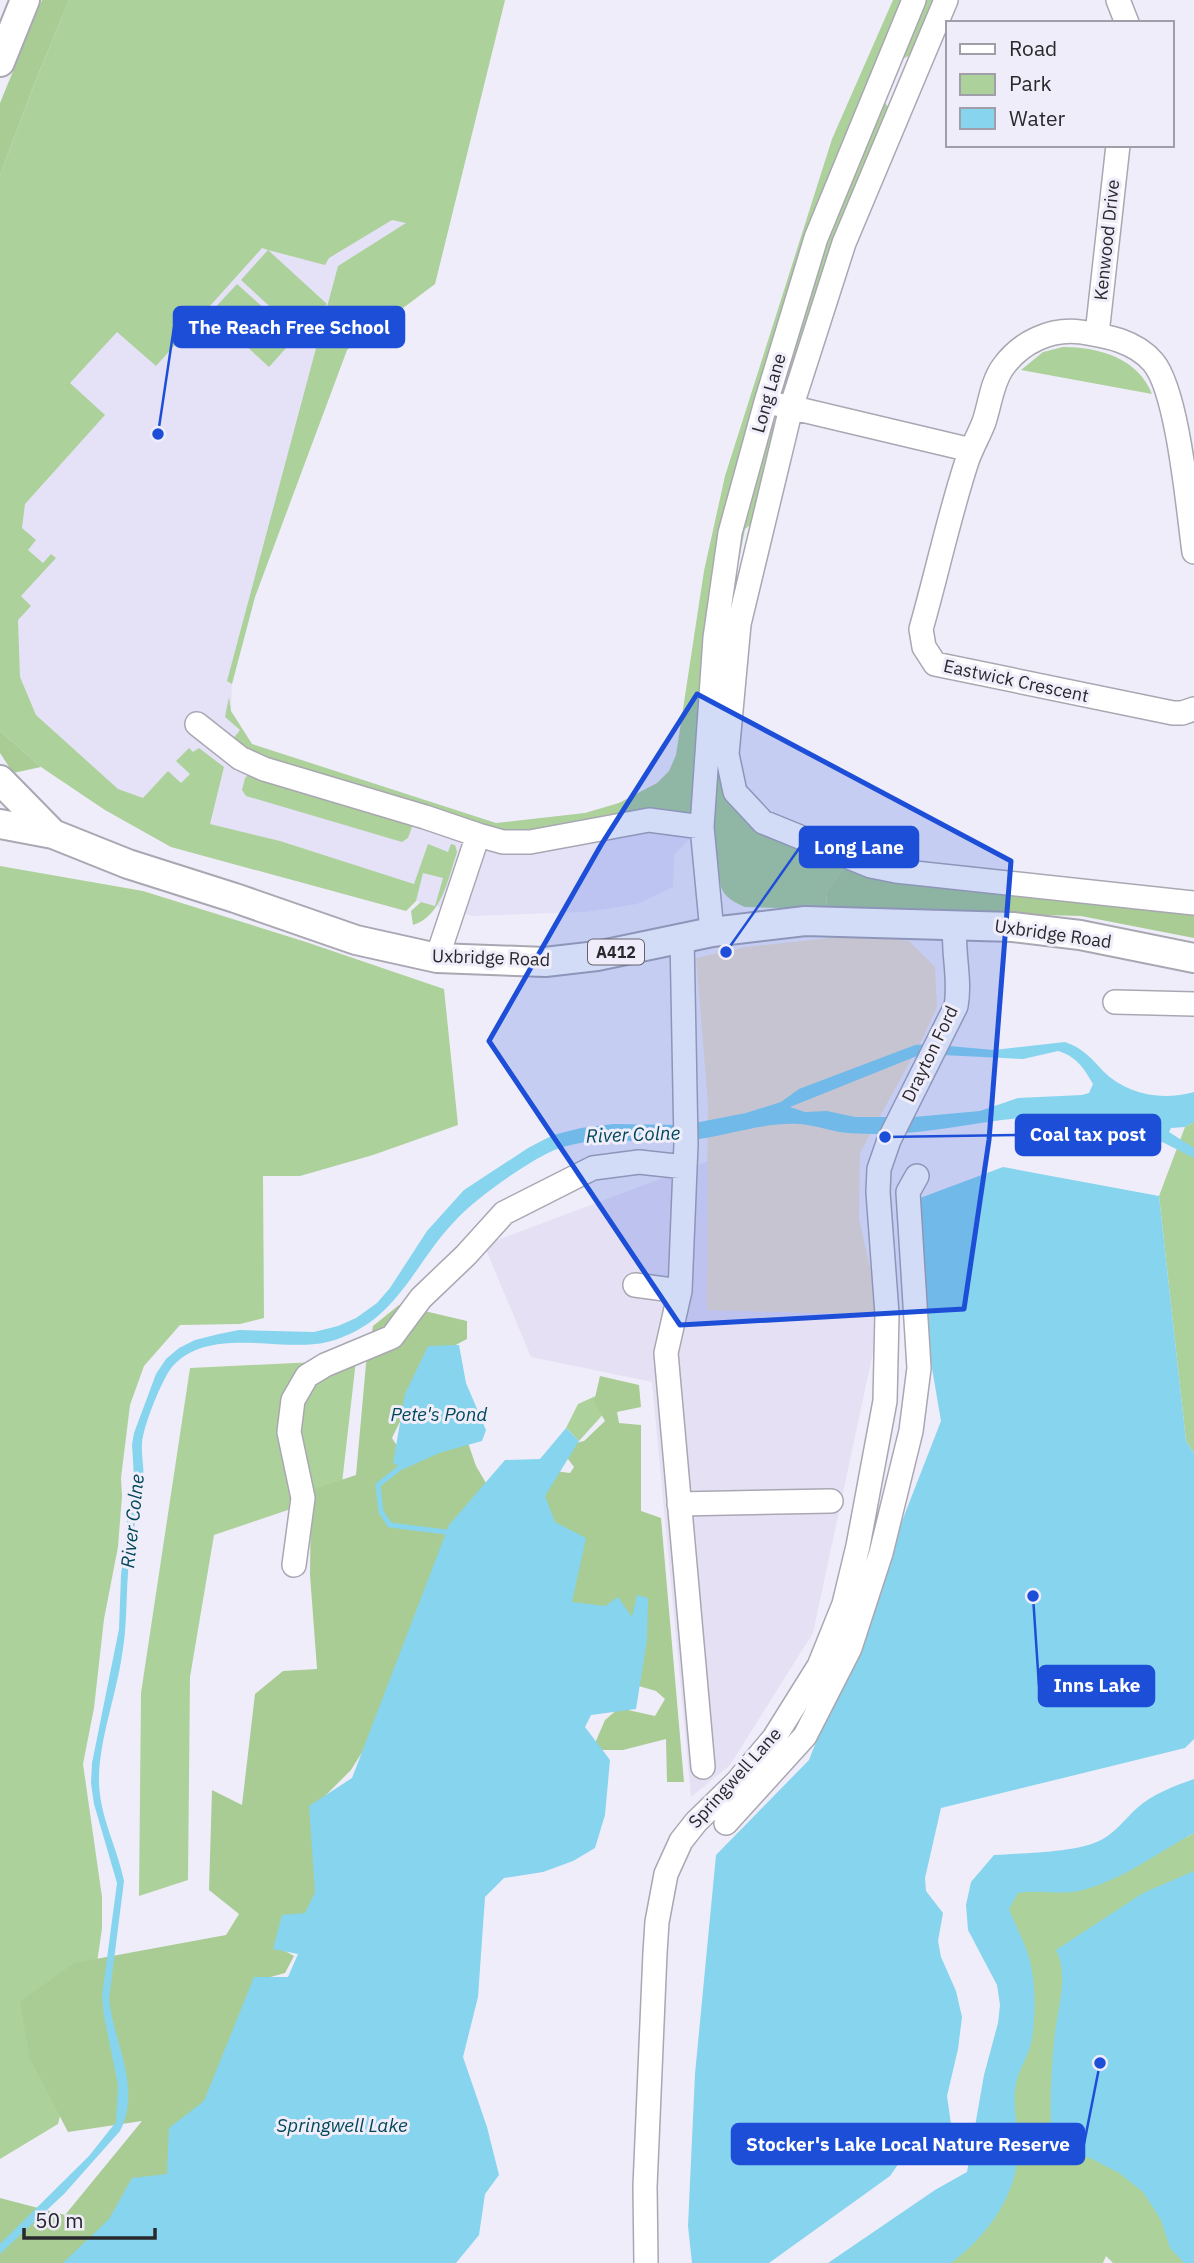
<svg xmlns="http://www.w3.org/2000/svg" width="1194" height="2263" font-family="'IBM Plex Sans',sans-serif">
  <rect width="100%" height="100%" fill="#f0edfa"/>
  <!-- commercial -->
  <path fill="#f2e2d0" d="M859 935 909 941 935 967 937 1007 924 1036 860 1153 859 1219 881 1315 706 1311 708 1104 696 958 745 947Z"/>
  <!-- built -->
  <path fill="#e5e0f4" d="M708 1161 707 1310 881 1315 813 1633 730 1765 691 1797 652 1382 531 1357 484 1245Z"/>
  <!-- education -->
  <path fill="#e5e2f8" d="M69 0H505L435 284 347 350 255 597 232 684 231 711 252 744 496 823 585 813 619 803H695V841L690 838 674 855 673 887 637 904 586 912 472 916 416 901 406 911 171 847 105 810 41 767 0 731V175Z"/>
  <!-- green -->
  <path fill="#add19a" d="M69 0H505L435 284 347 350 255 597 232 684 227 681 338 266 406 223 392 220 329 258 325 265 268 250 327 304 300 334 241 280 268 250 262 248 156 366 117 332 70 383 105 415 25 504 22 528 36 540 28 550 43 563 51 554 56 558 21 596 31 606 18 620 20 677 36 715 118 789 143 798 168 771 181 783 190 774 176 761 189 748 193 752 199 748 224 767 210 824 280 841 414 884 428 844 448 852 451 844 455 845 457 852C448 879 442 916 413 925L411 911 421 902 435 906 443 878 423 873 416 901 406 911 171 847 105 810 41 767 0 731V175L35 82Z
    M893 0H909L731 500 693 815 616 820 612 815 587 819V822L534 833H510L263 759 232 740 240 730 225 717 229 697 231 711 252 744 496 823 585 813 619 803 657 783 669 771 676 755 704 571 725 476 832 139Z
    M920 0H933L910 55 901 60 883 100 888 107C849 200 817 291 787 388L784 391 779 389 816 257Z
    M237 284 296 337 269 367 210 313Z
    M1063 347C1099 347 1138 358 1152 394L1021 370 1043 352Z
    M771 422 777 425 753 523 745 529 736 575 739 579 725 784 844 863 843 869 826 892 827 909 745 907C734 902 725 898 721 887L711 824 725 591Z
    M249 774 413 824 408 838 402 842 246 796 242 790 245 778Z
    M0 866 143 891 306 942 444 989 458 1125 373 1155 300 1176H263L264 1318 240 1324 180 1325 144 1366 130 1405 121 1478 122 1496 118 1547 104 1619 94 1708 83 1764 102 1897V1928L97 1963 58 2124 0 2159Z
    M1194 1122V1453L1186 1441 1159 1196 1185 1127Z
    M356 1360 341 1492 214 1535 190 1677 188 1880 139 1896 141 1693 190 1368Z
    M598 1395 607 1410 579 1441 566 1428 578 1404Z
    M1194 1833V2263H1113L1106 2256 1103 2263H917L968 2226 1013 2026 999 1883 1187 1837Z"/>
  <!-- forest -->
  <path fill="#a9cc95" d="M42 0H69L35 82 0 175V103Z
    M0 731 41 767 13 773 0 753Z
    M843 869 1194 908V938L1081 916 827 909 826 892Z
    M399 1305 467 1321V1339L431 1358 392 1438 407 1461 466 1437 476 1466 489 1488 376 1730 351 1770 312 1809 320 1893 309 1917 278 1947 294 1956 285 1973 256 1981 245 2022 171 2177 113 2222 70 2263H0V2198L65 2215 142 2121 68 2132 30 2059 20 2002 74 1963 226 1935 239 1914 209 1890 212 1790 242 1805 255 1694 283 1671 317 1669 310 1575 311 1490 356 1475 366 1364 373 1326Z
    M600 1376 639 1385 641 1407 617 1412 619 1423 641 1425V1511L661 1518 684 1782H667L666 1739 623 1750H592L605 1720 619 1708 655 1716 665 1699 656 1691 635 1685 567 1606 548 1529 544 1490 548 1470 570 1473 574 1467 568 1459V1445L584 1441 605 1421 594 1402Z"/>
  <!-- water -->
  <path fill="#86d4ed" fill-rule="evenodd" d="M1065 1042C1083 1048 1091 1058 1103 1071 1127 1095 1162 1101 1194 1092V1122L1185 1127 1171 1128 1169 1132 1194 1148V1158C1154 1137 1123 1123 1078 1118 1015 1111 952 1132 889 1134 873 1134 855 1134 839 1132 826 1129 812 1125 799 1124 763 1122 727 1136 692 1140 644 1146 592 1131 546 1154 519 1168 472 1201 453 1223 419 1259 400 1309 354 1332 341 1338 329 1343 315 1344 271 1349 206 1328 172 1367 162 1379 143 1427 142 1443 141 1457 145 1470 143 1484 137 1513 130 1543 128 1573 126 1601 127 1628 122 1655 116 1696 100 1737 99 1777 98 1814 117 1846 124 1881L109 1999C114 2043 142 2089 120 2131L64 2194 0 2254V2244L89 2156 116 2122 118 2085 104 2016 102 1996 117 1883 94 1804 91 1783 92 1763 119 1629 121 1575 127 1526V1511L134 1477 132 1445 134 1433 156 1374 166 1359 179 1348 195 1340 219 1334 239 1330 314 1332 338 1326 356 1318 377 1303 390 1288 427 1231 464 1190 528 1148 553 1135 581 1128 613 1124 684 1125 746 1113 781 1102 799 1089 915 1045 926 1044 994 1050ZM1058 1051C1076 1056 1084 1068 1093 1084L1089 1093 1082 1095 1018 1098 980 1111 914 1117H855L827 1111 805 1112 790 1107 922 1054 1023 1059Z
    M1003 1167 1159 1196 1186 1441 1194 1453V1739L1185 1748 941 1808 925 1878 926 1891 943 1913 938 1941 941 1957 956 1991 962 2017 958 2049 947 2096 951 2124 947 2137 939 2144 899 2163 890 2176 769 2263H692L688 2226 695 2074 716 1855 809 1760 941 1421 904 1204Z
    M459 1345 466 1383 486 1430 482 1441 439 1453 404 1469 393 1463 405 1394 428 1346Z
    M566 1428 579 1441 545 1496 555 1522 586 1538 572 1602 605 1606 618 1597 632 1617 637 1595 648 1598 647 1640 636 1709 591 1715 585 1727 610 1760 605 1815 595 1848 573 1861 543 1872 504 1878 485 1897 478 1997 463 2057 487 2127 499 2175 485 2194 479 2235 456 2263H63L109 2219 132 2178 167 2174 169 2128 204 2101 254 1977H288L298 1954 273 1949 282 1915 305 1913 315 1892 309 1806 352 1778 449 1525 505 1460 540 1459Z
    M1194 1779V1833C1157 1853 1124 1879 1083 1890 1062 1896 1040 1889 1018 1893L1009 1909C1015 1924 1023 1939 1028 1954 1036 1979 1036 2012 1032 2039 1030 2054 1019 2068 1016 2084 1012 2105 1018 2126 1018 2148 1018 2195 987 2236 951 2263H828L935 2190 967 2172 984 2075 998 2023 1000 2005 997 1985 968 1930 966 1905 971 1882 994 1855C1022 1853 1076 1853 1101 1840 1115 1833 1125 1819 1137 1808 1153 1794 1174 1786 1194 1779Z
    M1194 1871V2263H1184L1170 2248 1161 2220 1143 2192 1119 2173 1090 2158 1067 2152 1052 2141C1049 2108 1051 2075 1054 2042 1056 2013 1070 1976 1056 1950L1143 1893Z"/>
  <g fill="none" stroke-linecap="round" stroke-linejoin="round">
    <!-- stream -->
    <path stroke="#86d4ed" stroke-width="5" d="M401 1467 378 1485 381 1512 390 1525 446 1532"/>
    <!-- minor casing -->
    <g stroke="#a9a7b2" stroke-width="26">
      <path id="minor" d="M946 0 844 243 791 408 739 624 727 754 735 792 763 822 871 866 896 871 1194 903
        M1118 0 1127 23
        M1097 334 1118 145
        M777 404 971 450
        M1194 552C1188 509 1178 391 1153 362 1135 341 1107 336 1081 332 1051 328 1021 342 1003 367 992 382 990 404 984 422 979 435 972 447 967 461 949 516 937 573 921 629L924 647 935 664 1173 713H1182L1194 709
        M197 724 240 758 264 769 425 817 478 835 437 958
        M478 835 503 842H530L649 820 702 827
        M712 932 702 827 715 638 730 533 766 402 816 238 914 0
        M682 937 686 1144 680 1291 666 1353 703 1767
        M1115 1002 1194 1004
        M635 1285 680 1291
        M679 1504 831 1501
        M294 1565 303 1498 289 1432 293 1400 307 1376 325 1365 392 1337 421 1298 466 1255 504 1213 593 1168 639 1162 685 1167
        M726 1823 805 1736 850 1648 881 1553 911 1431 919 1368 908 1192 917 1176
        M646 2263 645 2187 655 1953 657 1922 666 1874 681 1841 696 1822 737 1782 774 1738 819 1666 844 1604 858 1546 885 1401 887 1314 878 1192 879 1169 889 1140 956 1006C961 979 952 951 955 924"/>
    </g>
    <!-- major casing -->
    <g stroke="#a9a7b2" stroke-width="32">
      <path id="major" d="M0 62 25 0
        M0 780 53 834
        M0 824 53 834 128 864 235 898 356 940 437 958 545 962 597 956 712 932 805 921 1013 927 1080 935 1194 958"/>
    </g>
    <!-- minor -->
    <use href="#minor" stroke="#fff" stroke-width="23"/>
    <!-- major -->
    <use href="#major" stroke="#fff" stroke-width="28"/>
  </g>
  <!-- marked area -->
  <path fill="#1d4ed8" fill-opacity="0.2" stroke="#1d4ed8" stroke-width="5" stroke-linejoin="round" d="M697 694 1011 861 989 1140 964 1309 680 1325 489 1041 601 845Z"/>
  <g text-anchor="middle" stroke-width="6" stroke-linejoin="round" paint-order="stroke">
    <!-- shield labels -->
    <rect fill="#f0edfa" stroke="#65636a" stroke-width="2" x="588" y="939.5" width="56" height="25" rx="5"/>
    <g font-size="16" font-weight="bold" fill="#29282d">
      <text x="616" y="958">A412</text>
    </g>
    <!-- street labels -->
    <g font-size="18" fill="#29282d" stroke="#f0edfa">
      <text transform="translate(1107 240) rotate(-84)" y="6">Kenwood Drive</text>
      <text transform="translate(769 393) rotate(-74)" y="6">Long Lane</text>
      <text transform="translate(1016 681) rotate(12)" y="6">Eastwick Crescent</text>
      <text transform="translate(1053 934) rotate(8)" y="6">Uxbridge Road</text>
      <text transform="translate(491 958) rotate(2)" y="6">Uxbridge Road</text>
      <text transform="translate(930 1054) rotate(-64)" y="6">Drayton Ford</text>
      <text transform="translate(735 1778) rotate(-48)" y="6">Springwell Lane</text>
    </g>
    <!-- water labels -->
    <g font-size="19" font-style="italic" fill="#004859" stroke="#f0edfa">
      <text transform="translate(633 1134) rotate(-2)" y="7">River Colne</text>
      <text x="439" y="1421">Pete's Pond</text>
      <text transform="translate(132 1521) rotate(-84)" y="7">River Colne</text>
      <text x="342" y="2132">Springwell Lake</text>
    </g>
  </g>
  <!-- callouts -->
  <path fill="none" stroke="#1d4ed8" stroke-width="2.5" d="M158 434L174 327M726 952L800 847M885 1137L1016 1135M1033 1596L1039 1686M1100 2063L1084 2144"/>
  <g fill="#1d4ed8" stroke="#f0edfa" stroke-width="2.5">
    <circle cx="158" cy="434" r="7"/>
    <circle cx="726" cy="952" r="7"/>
    <circle cx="885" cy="1137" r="7"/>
    <circle cx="1033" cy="1596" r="7"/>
    <circle cx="1100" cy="2063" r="7"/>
  </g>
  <g fill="#1d4ed8" stroke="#1d4ed8" stroke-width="2.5">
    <rect x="174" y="307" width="230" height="40" rx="7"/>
    <rect x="800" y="827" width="118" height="40" rx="7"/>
    <rect x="1016" y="1115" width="144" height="40" rx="7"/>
    <rect x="1039" y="1666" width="115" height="40" rx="7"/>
    <rect x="732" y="2124" width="352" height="40" rx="7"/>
  </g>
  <g font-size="19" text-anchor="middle" font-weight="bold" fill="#fff">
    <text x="289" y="334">The Reach Free School</text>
    <text x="859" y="854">Long Lane</text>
    <text x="1088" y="1141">Coal tax post</text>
    <text x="1097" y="1692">Inns Lake</text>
    <text x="908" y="2151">Stocker's Lake Local Nature Reserve</text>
  </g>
  <!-- legend -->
  <rect x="946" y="21" width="228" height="126" fill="#f0edfa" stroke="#a09ea8" stroke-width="2"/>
  <rect x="960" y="44" width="35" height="10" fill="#ffffff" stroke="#a09ea8" stroke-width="2"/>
  <text x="1009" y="56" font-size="21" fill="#29282d">Road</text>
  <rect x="960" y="74" width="35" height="21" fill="#add19a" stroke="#a09ea8" stroke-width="2"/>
  <text x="1009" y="91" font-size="21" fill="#29282d">Park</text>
  <rect x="960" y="108" width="35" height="21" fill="#86d4ed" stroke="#a09ea8" stroke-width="2"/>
  <text x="1009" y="126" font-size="21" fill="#29282d">Water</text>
  <!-- scale -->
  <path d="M24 2228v10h131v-10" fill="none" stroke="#29282d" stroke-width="3.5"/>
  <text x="35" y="2228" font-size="21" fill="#29282d" stroke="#f0edfa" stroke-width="5" paint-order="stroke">50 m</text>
</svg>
